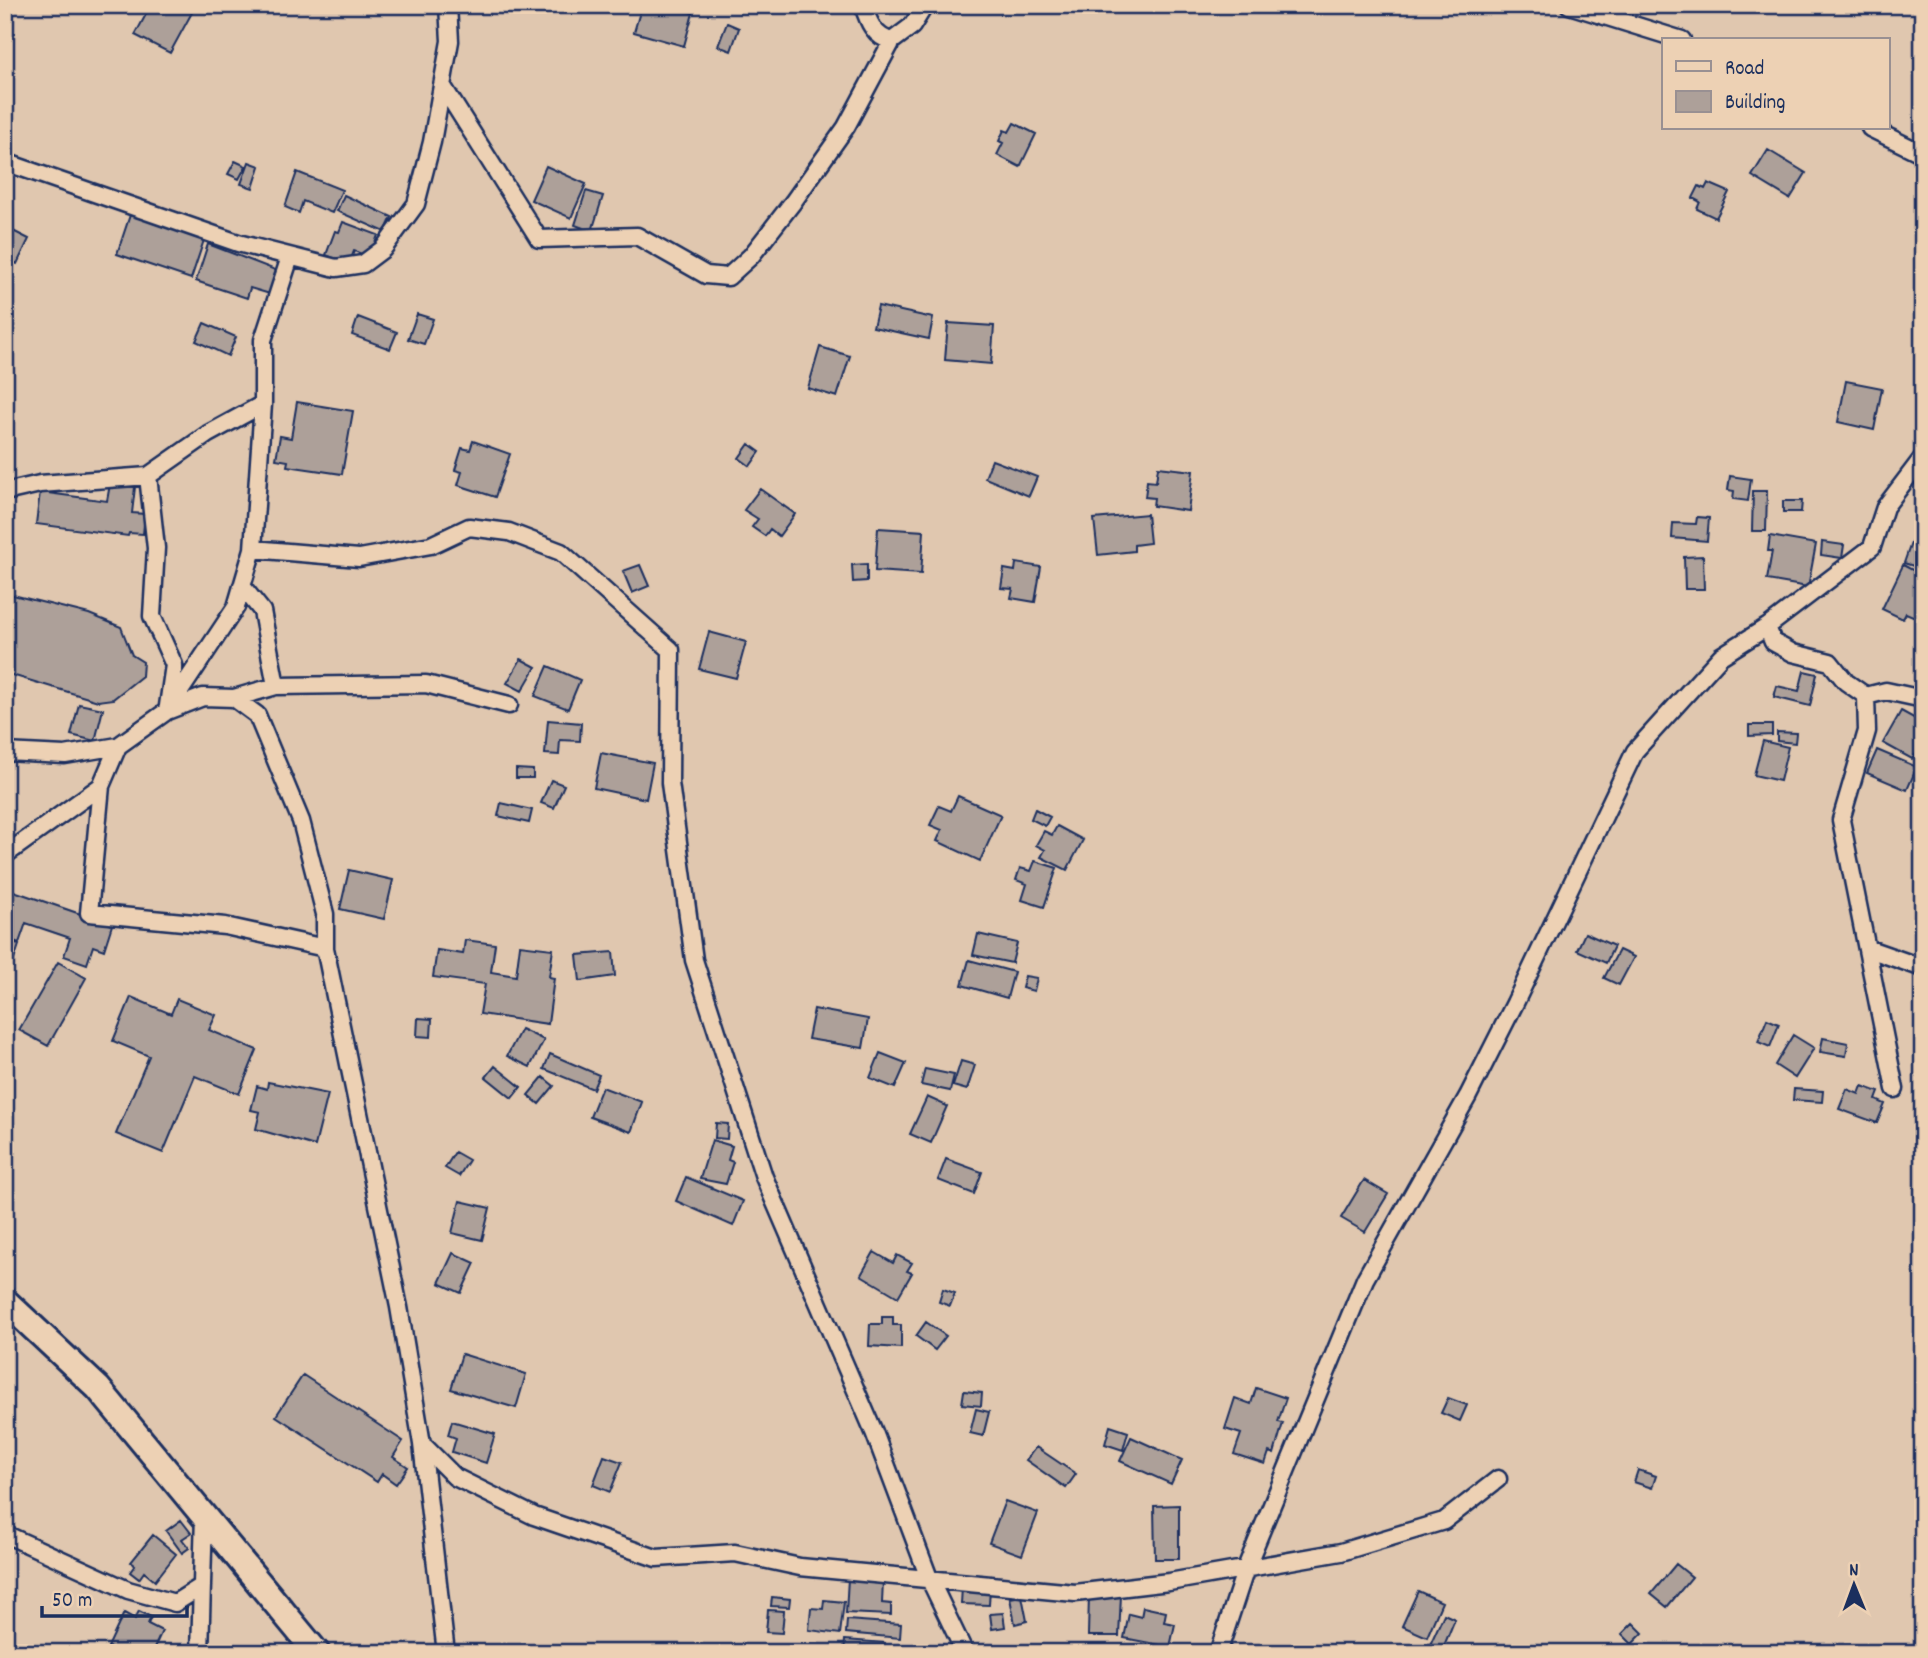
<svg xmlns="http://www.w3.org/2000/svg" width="1928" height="1658" font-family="Dekko,sans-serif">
  <rect width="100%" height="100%" fill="#e0c7af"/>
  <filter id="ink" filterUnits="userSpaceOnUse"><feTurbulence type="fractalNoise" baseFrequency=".0143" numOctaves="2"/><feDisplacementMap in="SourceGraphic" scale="14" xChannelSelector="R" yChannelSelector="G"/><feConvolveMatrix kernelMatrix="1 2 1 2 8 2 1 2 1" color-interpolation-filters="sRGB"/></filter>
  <g filter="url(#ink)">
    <!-- building -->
    <path fill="#ada099" stroke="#1b2f5e" stroke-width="2" d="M151 5 195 7 170 53 135 35Z
      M642 5H665L693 13 684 46 634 32Z
      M727 23 739 28 731 51 718 46Z
      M1014 123 1036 134 1020 167 997 155 1003 143 999 141 1004 130 1009 132Z
      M1768 150 1806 173 1790 199 1752 176Z
      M235 161 246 166 239 179 228 174Z
      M249 162 260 166 253 188 241 184Z
      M546 166 586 184 571 218 531 200Z
      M297 172 342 190 332 213 303 201 299 213 285 207Z
      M1708 183 1729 192 1716 218 1697 209 1700 202 1693 198 1699 186 1705 189Z
      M586 191 603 196 592 231 575 225Z
      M344 195 392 217 385 232 337 211Z
      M130 215 204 240 191 279 117 254Z
      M343 222 378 235 370 257 354 251 349 264 326 255 335 231 339 232Z
      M5 227 29 239 17 264 5 258Z
      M208 244 278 271 270 294 250 288 247 298 196 281Z
      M878 306 933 318 929 339 873 327Z
      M417 314 433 319 424 344 408 339Z
      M358 317 397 332 390 349 352 335Z
      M204 323 236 337 228 356 196 341Z
      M948 323 994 326 991 364 945 360Z
      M820 347 850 356 837 397 808 388Z
      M1846 381 1882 388 1874 430 1838 422Z
      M297 402 353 411 342 474 287 466 288 461 276 459 280 436 291 438Z
      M473 441 510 454 495 497 458 485 462 472 455 470 462 448 470 450Z
      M749 444 760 452 750 466 739 458Z
      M992 460 1037 477 1029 496 985 478Z
      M1158 467 1193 471 1188 511 1153 506 1154 498 1145 497 1147 481 1156 482Z
      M1730 476 1751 479 1748 501 1733 499 1734 491 1728 490Z
      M110 484 135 487 132 513 145 514 143 534 129 533 128 536 36 524 40 492 107 501Z
      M760 489 795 514 779 536 770 529 765 536 752 527 758 519 744 510Z
      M1753 491H1767L1766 531H1752Z
      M1783 501H1802L1801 512H1783Z
      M1147 514 1150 543 1134 545V551L1098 555 1094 519Z
      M1697 517 1709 518 1707 541 1672 538 1673 523 1696 524Z
      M878 528 924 531 921 574 875 571Z
      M1770 536 1816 544 1808 587 1767 580 1772 551H1768Z
      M1822 542 1844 545 1842 558 1821 555Z
      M1911 543 1923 547V569L1904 563Z
      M1703 556 1704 589H1685L1684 557Z
      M1016 563 1041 567 1035 602 1011 598 1013 589 1001 588 1004 569 1015 571Z
      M867 564V581L853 582 852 565Z
      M640 565 649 586 632 593 623 571Z
      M1903 565 1922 575 1916 588 1923 591 1920 619 1906 613 1903 619 1882 609Z
      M5 593 89 614 121 627 132 655 143 662 142 676 113 699 98 701 5 673Z
      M709 632 746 642 736 678 699 669Z
      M521 659 536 667 522 691 507 683Z
      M548 666 580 680 568 709 535 696Z
      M1804 671 1817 674 1810 706 1774 697 1777 686 1799 691Z
      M79 704 103 709 95 741 71 735Z
      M1901 711 1923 723V744L1912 759 1883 743Z
      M548 720 581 723 580 741 560 740 559 755 545 754Z
      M1749 725H1772V735L1749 736Z
      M1777 732 1796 733 1795 743 1777 741Z
      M1763 741 1788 747 1780 781 1754 775Z
      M1877 750 1917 767 1907 790 1867 773Z
      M601 753 653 763 646 799 594 788Z
      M516 769 533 770V778H516Z
      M551 780 564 785 554 808 541 803Z
      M958 796 1001 815 980 861 937 841 942 830 930 825 939 806 951 811Z
      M501 803 532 810 529 823 498 816Z
      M1035 809 1050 817 1045 826 1031 819Z
      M1057 826 1083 840 1067 870 1041 857 1045 850 1036 845 1044 831 1052 835Z
      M1035 861 1057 868 1044 907 1022 900 1027 884 1016 880 1020 868 1031 871Z
      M349 870 393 880 384 919 340 909Z
      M5 888 112 925 104 950 93 946 87 964 64 956 70 938 26 923 19 943 5 938Z
      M1585 933 1614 946 1606 963 1577 950Z
      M978 934 1017 943 1012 963 973 955Z
      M465 940 495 944 491 972 516 976 520 945 553 949 549 977 554 978 548 1024 480 1014 485 984 433 977 437 950 463 954Z
      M5 941 19 945 5 987Z
      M1619 950 1634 957 1619 985 1604 978Z
      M613 952 615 976 580 981 577 955Z
      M969 960 1014 972 1007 998 962 985Z
      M58 962 86 978 48 1046 19 1030Z
      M1025 976 1037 978 1034 991 1022 988Z
      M131 997 171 1014 177 999 216 1015 209 1030 257 1050 239 1094 195 1076 163 1153 116 1134 149 1056 113 1041Z
      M814 1009 868 1019 863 1048 808 1039Z
      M418 1018 432 1019 431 1037 417 1036Z
      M1767 1019 1779 1024 1770 1047 1758 1042Z
      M521 1029 544 1040 530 1067 507 1056Z
      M1793 1035 1814 1048 1795 1078 1775 1065Z
      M1823 1038 1848 1043 1846 1056 1820 1052Z
      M880 1053 906 1063 895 1088 870 1078Z
      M550 1054 599 1075 593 1089 544 1069Z
      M961 1061 975 1065 967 1090 953 1086Z
      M495 1066 521 1087 512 1098 486 1077Z
      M925 1069 954 1075 950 1091 921 1085Z
      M543 1077 554 1086 539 1104 528 1095Z
      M268 1082 328 1094 315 1146 256 1129 260 1112 251 1110 257 1086 267 1089Z
      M1862 1086 1879 1092 1876 1100 1885 1104 1877 1123 1839 1109 1847 1089 1859 1094Z
      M602 1087 642 1102 631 1132 590 1117Z
      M1794 1089 1823 1091 1822 1102 1793 1100Z
      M927 1097 947 1106 931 1143 910 1134Z
      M716 1123 728 1124 727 1139 715 1138Z
      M712 1140 732 1146 728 1160 733 1162 726 1184 700 1179Z
      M455 1152 469 1160 459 1176 445 1168Z
      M946 1159 982 1172 974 1194 938 1180Z
      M686 1177 743 1201 733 1226 676 1201Z
      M1364 1180 1388 1194 1365 1232 1341 1218Z
      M460 1201 490 1208 482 1240 452 1233Z
      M874 1252 893 1263 897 1255 912 1263 907 1271 912 1273 898 1297 861 1275Z
      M453 1253 475 1263 461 1293 439 1283Z
      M943 1289 955 1293 950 1306 939 1302Z
      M882 1317H893V1325H901V1348L869 1346 870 1324H882Z
      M926 1322 946 1336 935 1350 916 1336Z
      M462 1354 526 1374 516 1408 451 1389Z
      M303 1375 403 1441 393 1457 408 1467 396 1484 382 1474 377 1482 276 1416Z
      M1256 1388 1286 1398 1278 1422 1283 1423 1274 1454 1269 1452 1265 1464 1234 1454 1241 1434 1225 1429 1235 1398 1251 1404Z
      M964 1391 982 1393 981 1406 962 1404Z
      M1448 1398 1467 1405 1460 1421 1441 1413Z
      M976 1409 989 1412 983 1436 970 1433Z
      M452 1421 495 1434 486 1463 452 1452 456 1438 448 1435Z
      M1110 1426 1128 1432 1123 1450 1105 1444Z
      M1131 1437 1182 1460 1171 1484 1120 1461Z
      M1036 1447 1076 1474 1066 1488 1026 1460Z
      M604 1456 622 1462 610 1492 593 1485Z
      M1638 1470 1656 1476 1652 1488 1634 1482Z
      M1005 1501 1038 1513 1022 1555 989 1543Z
      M1179 1505V1559H1155L1154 1506Z
      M181 1520 191 1533 182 1539 189 1548 182 1553 166 1531Z
      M153 1535 176 1554 155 1581 144 1572 139 1579 130 1572 135 1565 131 1562Z
      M1676 1564 1692 1577 1667 1607 1651 1594Z
      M848 1578 883 1580 882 1603 891 1604V1615L846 1613Z
      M962 1587 990 1588 989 1605 961 1604Z
      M1418 1591 1442 1602 1427 1637 1402 1626Z
      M1089 1594 1121 1595 1119 1636H1088Z
      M1022 1596 1027 1621 1015 1624 1010 1598Z
      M772 1597 790 1599 789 1607 771 1606Z
      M824 1600 844 1602 840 1634 809 1630 811 1608 823 1609Z
      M1143 1607 1166 1612 1164 1622 1175 1624 1170 1647 1124 1638 1129 1614 1141 1617Z
      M768 1610 784 1611 782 1633 766 1632Z
      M139 1611 151 1617 148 1624 162 1631 152 1653H121L108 1647 124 1613 135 1619Z
      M1003 1613 1005 1627 992 1629 990 1614Z
      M1444 1614 1455 1619 1441 1653H1437L1428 1649Z
      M847 1620 901 1624 900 1638 846 1633Z
      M1633 1623 1643 1633 1632 1644 1622 1634Z
      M845 1640 885 1643 884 1653H844Z"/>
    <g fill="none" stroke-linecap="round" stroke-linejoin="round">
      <!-- street casing -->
      <g stroke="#1b2f5e" stroke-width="21">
        <path id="street" d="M863 5C868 21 874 37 892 41
          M1569 5 1682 40
          M442 85 539 239 637 236 706 275 728 277 751 256 793 202 846 127 892 41 912 26 925 5
          M1870 128 1923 154
          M5 162 238 243 336 268 363 264 383 249 416 204 432 142 450 41 448 5
          M148 476 156 548 152 616 174 665 168 706
          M5 492 40 484 148 476 208 434 263 404
          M253 549 359 558 431 545 469 527 509 532 561 552 671 650 670 783 694 960 764 1177 874 1432 929 1578 965 1653
          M242 586 262 611 276 686
          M1767 627 1773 642 1793 653 1830 662 1846 682 1866 696 1886 691 1923 699
          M1866 696 1867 731 1841 820 1895 1089
          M234 698 276 686 426 684 509 705
          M167 711 236 607 253 549 263 404V340L290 257
          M5 752 65 755 118 746 167 711 203 697 234 698 257 715 301 821 325 914V948L399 1307 422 1444 446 1653
          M101 786 118 746
          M5 855 101 786 89 913 225 926 325 948
          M1869 949 1923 968
          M422 1444 455 1477 534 1516 656 1558 735 1553 800 1567 1075 1593 1169 1582 1341 1552 1444 1521 1498 1479
          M5 1534 128 1590 175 1603 202 1586
          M200 1653 204 1515
          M1218 1653 1246 1568 1365 1279 1468 1096 1515 1003 1635 751 1721 656 1767 627 1872 547 1885 507 1923 457"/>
      </g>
      <!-- primary casing -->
      <g stroke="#1b2f5e" stroke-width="30">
        <path id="primary" d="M5 1301 98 1388 317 1653"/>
      </g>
      <!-- street -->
      <use href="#street" stroke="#edd1b4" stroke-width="16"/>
      <!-- primary -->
      <use href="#primary" stroke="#edd1b4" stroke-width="24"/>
    </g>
  </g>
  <!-- margin -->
  <rect width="1928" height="1658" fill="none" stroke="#edd1b4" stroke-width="28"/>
  <rect x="14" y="14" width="1900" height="1630" fill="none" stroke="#1b2f5e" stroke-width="2.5" filter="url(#ink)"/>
  <!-- legend -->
  <rect x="1662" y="38" width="228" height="91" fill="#edd1b4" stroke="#999092" stroke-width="2"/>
  <rect x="1676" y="61" width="35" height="10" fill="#edd1b4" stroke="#999092" stroke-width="2"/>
  <text x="1725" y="74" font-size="21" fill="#1b2f5e">Road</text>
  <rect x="1676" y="91" width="35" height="21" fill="#ada099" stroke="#999092" stroke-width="2"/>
  <text x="1725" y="108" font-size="21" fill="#1b2f5e">Building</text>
  <!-- north arrow -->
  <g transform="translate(1854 1585) rotate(359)" stroke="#edd1b4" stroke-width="5" paint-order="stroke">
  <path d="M0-5L12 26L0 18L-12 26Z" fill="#1b2f5e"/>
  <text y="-10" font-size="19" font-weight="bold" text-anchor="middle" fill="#1b2f5e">N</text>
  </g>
  <!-- scale -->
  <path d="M42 1606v10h145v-10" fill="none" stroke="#1b2f5e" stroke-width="3.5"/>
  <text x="52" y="1606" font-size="21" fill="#1b2f5e" stroke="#edd1b4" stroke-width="5" paint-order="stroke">50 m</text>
</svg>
